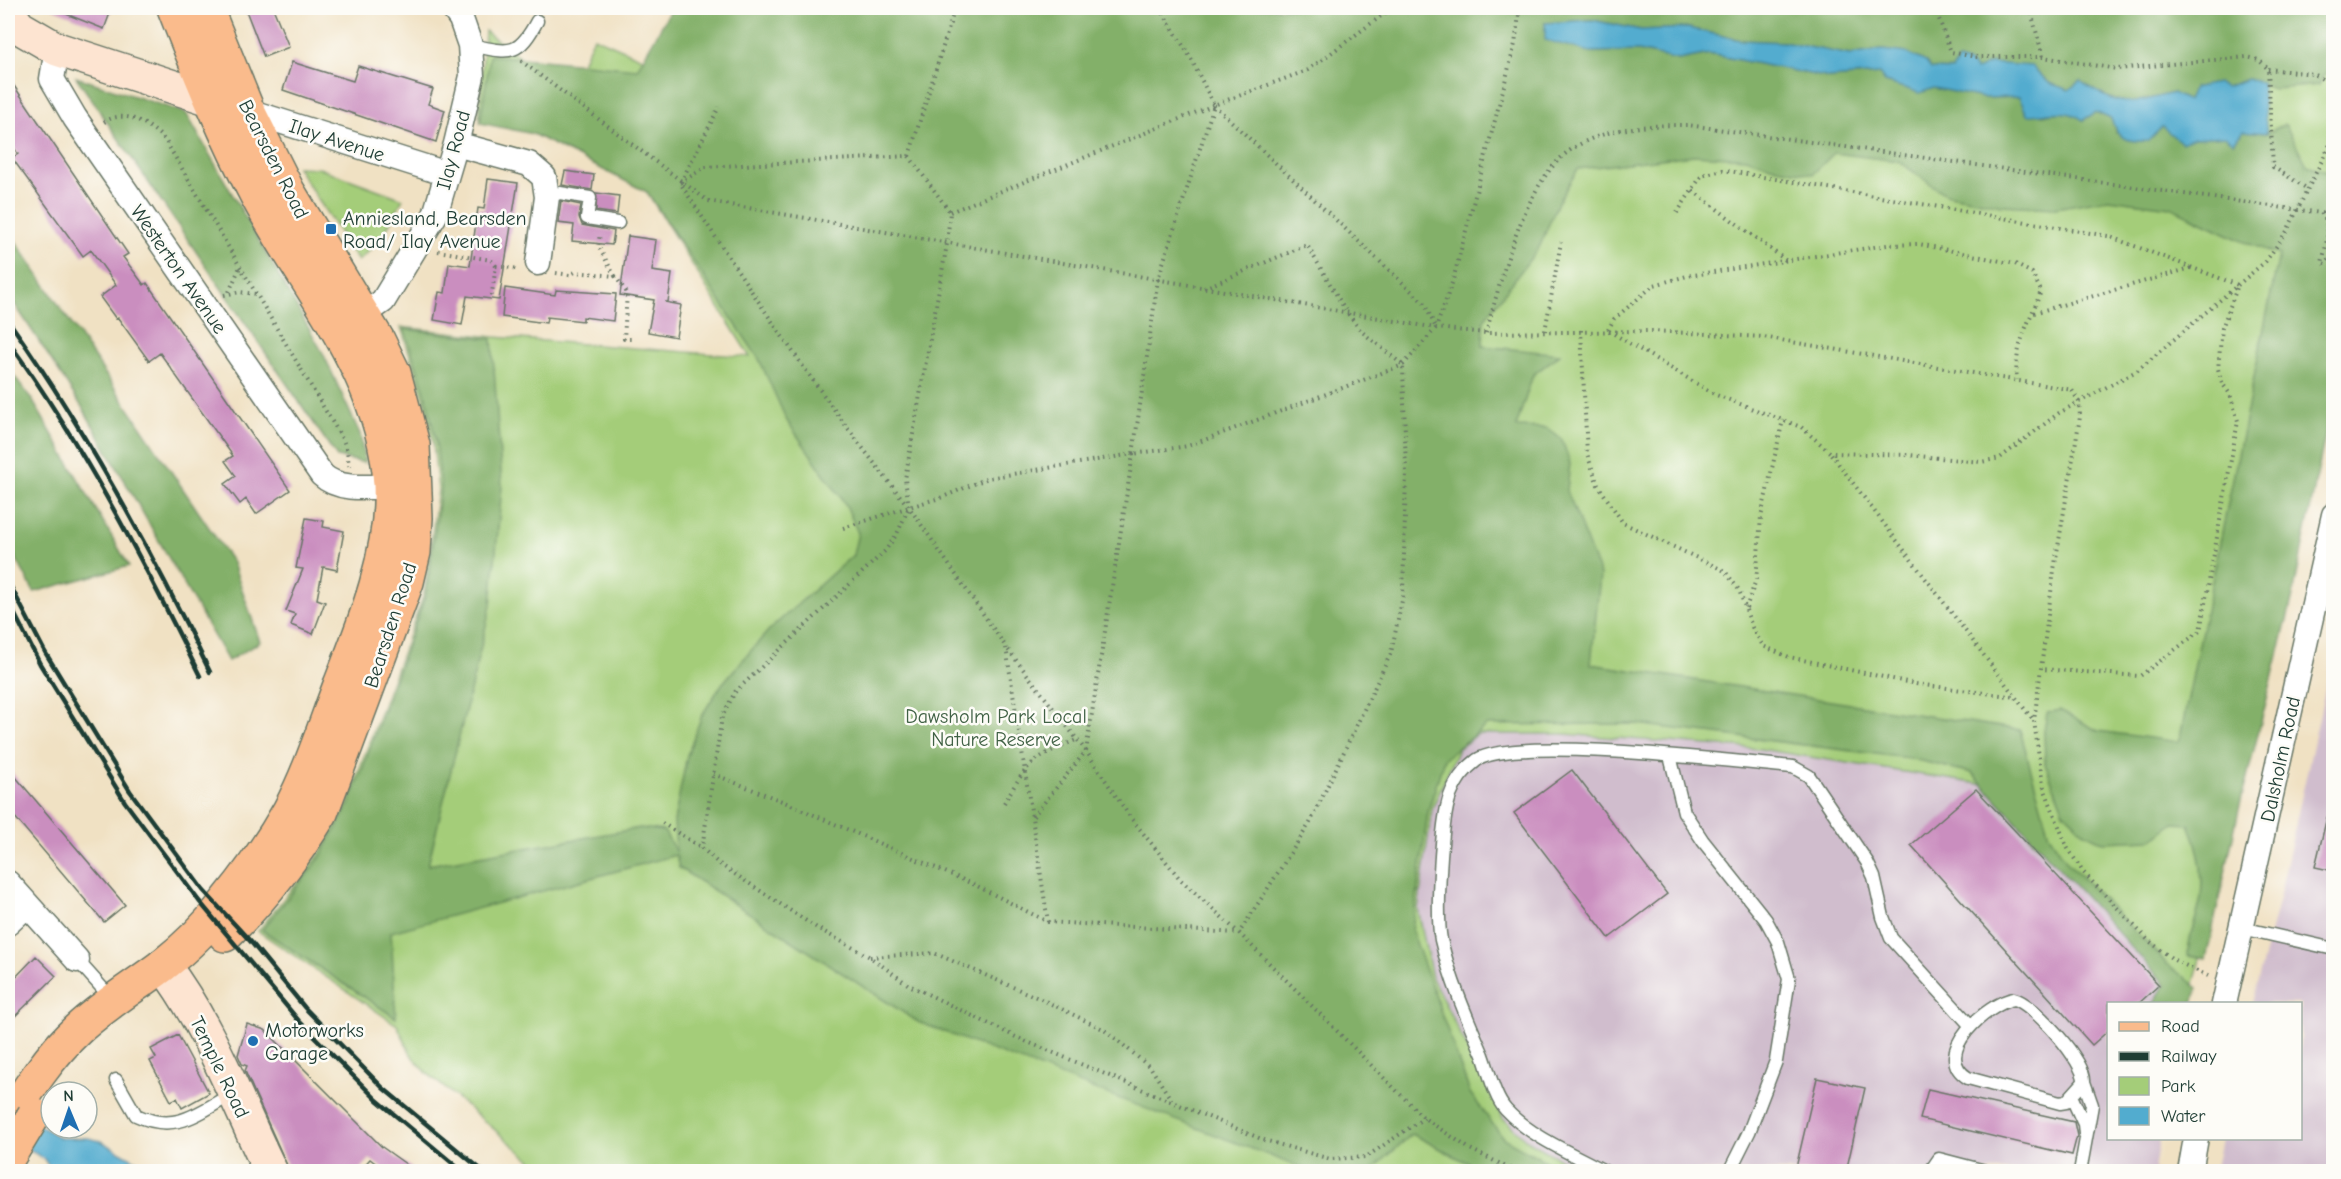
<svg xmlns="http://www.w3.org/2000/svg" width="2341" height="1179" font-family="'Comic Neue',sans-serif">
  <rect width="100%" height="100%" fill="#fdfcf7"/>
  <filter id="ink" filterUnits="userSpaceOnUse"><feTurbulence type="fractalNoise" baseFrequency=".0167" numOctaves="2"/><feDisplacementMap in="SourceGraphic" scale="12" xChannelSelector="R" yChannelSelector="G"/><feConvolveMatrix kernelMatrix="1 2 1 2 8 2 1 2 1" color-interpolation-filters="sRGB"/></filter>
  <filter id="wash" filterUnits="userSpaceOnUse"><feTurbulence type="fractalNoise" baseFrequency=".008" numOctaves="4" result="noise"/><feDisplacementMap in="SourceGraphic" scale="24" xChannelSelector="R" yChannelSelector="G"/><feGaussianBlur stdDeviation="1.35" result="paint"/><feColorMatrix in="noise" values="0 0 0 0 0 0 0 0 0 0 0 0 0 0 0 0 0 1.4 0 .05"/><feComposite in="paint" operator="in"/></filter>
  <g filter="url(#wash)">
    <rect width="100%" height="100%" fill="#f0e1c3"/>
    <!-- industrial -->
    <path fill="#d0bdcd" d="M2333 654V1171L2214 1172 2221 1139 2300 1138V1004L2252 1003 2279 899Z
      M1636 724 1972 773 2165 985 2154 1003 2108 1004V1138L2159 1139 2154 1171H1563L1503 1138 1470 1093 1412 931 1428 812 1444 759 1487 725Z"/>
    <!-- green -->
    <path fill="#a4cd79" stroke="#628556" stroke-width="1.5" d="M686 8H2333V387L2191 997 2032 831 2024 791 1760 749 1564 734H1478L1458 749 1432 809 1418 909 1432 978 1503 1118 1525 1139 1581 1171H544L427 1073 412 1056 397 1025 258 931 318 856 347 803 424 594 438 490 433 443 423 396 401 327 494 337 750 357 647 192 533 134 479 117 485 31 568 93 594 37 656 64Z
      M297 167 319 168 403 199 381 239 358 261Z"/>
    <!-- forest -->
    <path fill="#83b069" stroke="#51764e" stroke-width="1.5" d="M672 8H2333V67L2323 76 2319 85 2274 89 2247 79 2188 101 2173 93C2128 105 2120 108 2080 81L2069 90 2049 83 2032 66 1976 70 1931 69 1926 62 1907 53 1882 50 1850 55 1783 42 1740 40 1689 28 1641 30 1592 20 1545 23 1590 52 1639 51 1678 60 1709 54 1830 78 1879 74 1920 92 1934 88 1983 98 2019 97 2026 106 2043 115C2058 111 2070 110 2083 120L2096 112 2111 119 2116 132 2162 127 2194 138 2226 136 2234 143 2243 131 2267 133 2285 124 2307 165 2333 174V396L2292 600 2240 805 2206 959 2188 956C2188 934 2198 918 2201 897 2204 871 2199 847 2189 824L2174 823 2152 840 2103 842 2085 833 2064 812 2045 764 2044 731 2047 713 2060 710 2098 731 2179 742 2279 255 2242 241 2170 207 2109 199 2055 208 2002 205 1945 194 1898 161 1834 153 1813 174 1777 168 1746 158 1694 155 1578 169 1558 202 1540 246 1484 320 1483 346 1560 354 1533 375 1516 427 1547 428 1562 440 1570 463 1567 491 1600 575 1591 664 2020 730 2049 835 2067 862 2166 963 2198 988 2193 1003H2154L2165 984 1972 773 1908 758 1636 724 1487 725 1444 759 1428 812 1412 931 1470 1093 1503 1138 1563 1171H1483L1412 1134 1371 1171H1310L918 1022 679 868 676 855 391 932 396 1018 262 930 320 858 350 803 426 594 441 487 436 442 425 392 404 329 492 339 502 486 491 605 428 865 640 828 664 831 676 852 674 821 687 756 702 715 722 684 769 630 853 555 858 533 846 505 787 421 759 359 647 192 533 134 480 123 490 55 637 69Z
      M76 77 186 113 323 353 360 434 365 463 337 457Z
      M8 230 233 563 260 642 228 661 82 407 8 294Z
      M8 368 31 398 129 566 34 592 8 543Z"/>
    <!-- water -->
    <path fill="#52accf" stroke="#387482" stroke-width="1.5" d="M1592 20 1641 30 1689 28 1740 40 1783 42 1850 55 1882 50 1907 53 1926 62 1931 69 1952 70 1958 60 1970 64 1976 70 1991 63 2032 66 2049 83 2069 90 2080 81C2120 108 2127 105 2173 93L2188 101 2193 88 2217 83 2226 87 2247 79 2261 82 2267 133 2243 131 2234 143 2225 136 2194 138 2182 143 2162 127 2148 141C2126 142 2119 140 2111 119L2096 112 2083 120C2065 107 2048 115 2027 115L2019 97 1983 98 1934 88 1920 93 1885 82 1879 74 1830 78 1709 54 1678 60 1639 51 1590 52 1545 40V23Z
      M16 1111 60 1138H88L101 1141 155 1171H52L44 1159 8 1136Z"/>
    <g id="blocks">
      <!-- building -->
      <path fill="#ca8ebf" d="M51 8H112L104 29Z
        M245 8H273L289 47 264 57Z
        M292 62 353 81 358 66 433 89 428 104 445 110 436 142 283 90Z
        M8 77 128 254 123 257 144 285 147 283 290 490 256 514 246 499 240 504 225 484 236 476 225 461 233 456 160 353 149 361 118 318 116 319 100 297 116 285 91 250 83 256 12 158 18 154 8 139Z
        M565 171 594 175 592 190 562 185Z
        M488 179 518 183 499 300 467 296 462 325 434 320 439 292 445 293 449 263 470 266 478 208 484 209Z
        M596 193 619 196 617 214 596 211Z
        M561 201 581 205 579 217 582 225 614 231 612 245 572 241 574 225 558 223Z
        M628 236 656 240 652 271 672 274 668 302H665L681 305 676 337 648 332 654 300 620 295Z
        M505 288 555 295 556 290 616 294 613 321 583 317V321L547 317 546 323 502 317Z
        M306 518 324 521 323 527 344 531 337 570 323 567 317 599 325 602 313 634 291 625 295 614 286 611 303 569 296 568Z
        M8 768 125 905 104 922 8 809Z
        M1572 770 1667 894 1609 938 1514 813Z
        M1976 789 2159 985 2138 1004H2109V1030L2092 1045 1911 845Z
        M2327 817H2334V871L2315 867Z
        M36 956 56 976 8 1023V985Z
        M247 1024 265 1030 382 1147 417 1172H387L370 1159 360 1170 354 1172H290L245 1071 247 1066 242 1064 238 1055Z
        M178 1035 209 1093 182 1108 177 1098 171 1101 150 1061 156 1058 151 1049Z
        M1817 1078 1865 1088 1846 1172H1795Z
        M1928 1089 2074 1122 2077 1136 2072 1155 1920 1119Z"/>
    </g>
  </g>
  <g filter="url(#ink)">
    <use href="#blocks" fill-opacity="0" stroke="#687666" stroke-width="1.5"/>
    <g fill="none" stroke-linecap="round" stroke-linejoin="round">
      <!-- lane casing -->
      <g stroke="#687666" stroke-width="15">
        <path id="lane" d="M470 45C508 52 517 59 537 21
          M547 197 560 193 590 198 587 218 618 223
          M1670 756 1684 812 1703 841 1766 920 1778 942 1789 979 1776 1061 1749 1132 1729 1172
          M2242 928 2334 949
          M77 960 112 999
          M2014 999C2033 1003 2086 1062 2084 1082L2066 1102 2060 1103 1968 1078C1929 1054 1988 1003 2014 999Z
          M116 1080 136 1115C176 1134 198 1113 232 1094
          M2072 1098 2084 1124 2085 1134
          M1606 1172C1573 1154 1531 1137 1506 1110 1494 1097 1489 1071 1483 1055 1467 1018 1450 979 1441 940 1436 914 1441 821 1450 796 1455 782 1465 769 1477 760 1515 735 1737 762 1793 767L1809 776 1867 862 1874 877 1883 917 1891 938 1971 1026
          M1930 1172 1939 1159 1989 1172
          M2080 1172 2092 1105 2084 1082"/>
      </g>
      <!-- street casing -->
      <g stroke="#687666" stroke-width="27">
        <path id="street" d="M57 49 52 79 75 118 322 475C339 491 368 487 390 486
          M248 111 447 174
          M456 144 529 164 544 177 547 197 538 263
          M350 324 383 301 435 215 456 144 472 76 470 45 461 19 453 8
          M8 883 77 960
          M8 923 27 905
          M2224 1004 2334 515
          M2190 1172 2196 1138"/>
      </g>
      <!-- secondary casing -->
      <g stroke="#687666" stroke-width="36">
        <path id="secondary" d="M8 12 19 27 57 49 232 106
          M163 965C210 1026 237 1103 271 1172"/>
      </g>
      <!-- primary casing -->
      <g stroke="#687666" stroke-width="36">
        <path id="primary" d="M206 8 248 111 288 191 378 340 394 373 413 445 416 518 414 552 407 582 321 813C294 857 262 899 225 935
          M8 1121C28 1089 50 1055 78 1029 104 1005 134 987 162 966 185 948 208 926 226 902 249 874 271 843 289 811 310 772 324 727 340 685 365 622 393 553 390 484 384 375 307 290 258 198 225 136 199 72 174 8"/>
      </g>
      <!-- path -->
      <path stroke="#687666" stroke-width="4" stroke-dasharray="1.5 4.5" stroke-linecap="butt" d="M1160 8 1189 55 1214 105 1158 279 1133 454 1188 446 1403 365 1436 328 1453 280 1515 44 1520 8
        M1935 8 1951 52 1975 57H2043L2117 69 2247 57 2259 60 2268 69 2273 167 2306 188
        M2030 8 2043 57
        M521 61 708 201 1436 328 1486 333 1652 331 1763 337 2072 390 2079 402 2080 417 2054 570 2034 721 2043 785 2067 847 2083 872 2148 940 2174 960 2208 976
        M2268 69 2314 74 2334 86
        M1214 105 1424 303 1436 328
        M104 122C126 108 149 124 165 140L343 440 347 450 349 466
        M909 156 950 212 947 244 905 479 909 507 1006 647
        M681 182 719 107
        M680 183 705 167 909 156 955 8
        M682 186C754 296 826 405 909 507L943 497 988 478 1133 454 1086 751 1031 819
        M1693 191 1788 262
        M950 212 1214 105 1308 70 1392 8
        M1677 213 1702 175 1723 170 2108 236 2238 285 2222 328 2218 369 2222 383 2230 394 2238 421 2200 631 2140 676 2041 669
        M438 251 491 260 496 266 491 299
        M496 266 519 269
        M556 273 570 275 575 272 615 276 598 246 600 234
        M615 276 627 293 624 339H635
        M1204 288 1307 245 1346 311 1361 331 1403 365 1406 473 1403 596 1391 653 1310 823 1239 933 1424 1118 1470 1149 1517 1172
        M229 292 240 267
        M224 295 240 292 256 294
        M2034 313 2191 268
        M1581 330 1587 454 1598 485 1623 523 1725 571 1739 590 1752 627 1763 646 1789 657 1916 684 2016 697
        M1608 330 1614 319 1654 285 1687 276 1887 245 1919 244 2015 264 2032 273 2041 291C2030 321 2013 347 2017 380
        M1545 331 1561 242
        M1609 331 1714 394 1801 427 1831 453 1908 455 1981 462 2000 458 2059 413 2138 370 2266 261 2287 231 2334 136
        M1486 333C1501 281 1523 184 1569 151 1603 127 1648 125 1688 125L2321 213C2333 225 2325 248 2322 263L2326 264 2334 253
        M1831 454 2033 720
        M843 528 909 507 897 534 885 551 735 692 722 717 702 848 718 863 817 928 870 957 909 985 1018 1038 1264 1140 1330 1159 1366 1157 1424 1118
        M1746 608 1756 580 1761 517 1783 420
        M713 774 782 801 975 885 1048 922 1238 933
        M1004 803C1029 761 1031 759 1076 740
        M662 823 702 848
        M1048 922 1006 647 1086 751 1130 817 1181 880 1239 933
        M870 957 934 953 1043 1000 1105 1030 1151 1068 1172 1101"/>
      <!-- lane -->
      <use href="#lane" stroke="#fff" stroke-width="12"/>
      <!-- street -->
      <use href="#street" stroke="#fff" stroke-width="24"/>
      <!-- secondary -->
      <use href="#secondary" stroke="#fde4d1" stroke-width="33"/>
      <!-- primary -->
      <use href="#primary" stroke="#fabb8c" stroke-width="33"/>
      <!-- rail -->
      <path stroke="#1f3d34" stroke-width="4.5" d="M8 320C86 430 151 550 210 672
        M8 341C83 445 143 561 200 676
        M8 581 45 652 130 791 203 890 251 942 305 1008 383 1088 484 1172
        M8 601 40 664 125 802 199 901 299 1021 377 1100 463 1172"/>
      <!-- primary-bridge casing -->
      <g stroke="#687666" stroke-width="36" stroke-linecap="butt">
        <path id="primary-bridge" d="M8 1158 34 1115"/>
      </g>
      <!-- primary-bridge -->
      <use href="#primary-bridge" stroke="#fabb8c" stroke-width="33"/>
    </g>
  </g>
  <!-- markers -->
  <g fill="#1f6fb2" stroke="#fdfcf7" stroke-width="2">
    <rect x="325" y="223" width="12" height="12" rx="3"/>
    <circle cx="253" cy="1041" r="6"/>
  </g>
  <g text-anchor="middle" stroke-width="5" stroke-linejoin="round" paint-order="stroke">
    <!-- street labels -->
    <g font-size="20" fill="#1f3d34" stroke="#fdfcf7">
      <text transform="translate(337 140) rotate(18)" y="7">Ilay Avenue</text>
      <text transform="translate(453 150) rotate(-75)" y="7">Ilay Road</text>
      <text transform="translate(274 159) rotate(63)" y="7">Bearsden Road</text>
      <text transform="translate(179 269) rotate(55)" y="7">Westerton Avenue</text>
      <text transform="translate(390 625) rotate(-72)" y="7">Bearsden Road</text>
      <text transform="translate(2280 759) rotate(-78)" y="7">Dalsholm Road</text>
      <text transform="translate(220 1067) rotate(64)" y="7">Temple Road</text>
    </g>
    <!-- poi labels -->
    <g font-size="20" fill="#1f3d34" stroke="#fdfcf7" text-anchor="start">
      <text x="343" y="225">Anniesland, Bearsden<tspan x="343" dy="23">Road/ Ilay Avenue</tspan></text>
      <text x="265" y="1037">Motorworks<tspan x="265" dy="23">Garage</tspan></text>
    </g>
    <!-- park labels -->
    <g font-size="20" fill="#406145" stroke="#fdfcf7">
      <text x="996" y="723">Dawsholm Park Local<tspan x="996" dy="23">Nature Reserve</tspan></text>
    </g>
  </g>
  <!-- margin -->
  <rect width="2341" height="1179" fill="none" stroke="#fdfcf7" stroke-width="30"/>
  <!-- legend -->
  <rect x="2107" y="1002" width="195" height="138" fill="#fdfcf7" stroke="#a4b0a9" stroke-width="1.5"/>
  <rect x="2119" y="1022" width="30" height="9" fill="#fabb8c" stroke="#a4b0a9" stroke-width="1.5"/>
  <text x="2161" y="1032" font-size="18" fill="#1f3d34">Road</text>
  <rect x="2119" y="1052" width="30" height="9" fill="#1f3d34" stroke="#a4b0a9" stroke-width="1.5"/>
  <text x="2161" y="1062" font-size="18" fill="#1f3d34">Railway</text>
  <rect x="2119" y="1077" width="30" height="18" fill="#a4cd79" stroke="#a4b0a9" stroke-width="1.5"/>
  <text x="2161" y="1092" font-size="18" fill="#1f3d34">Park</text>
  <rect x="2119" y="1107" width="30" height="18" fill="#52accf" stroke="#a4b0a9" stroke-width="1.5"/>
  <text x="2161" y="1122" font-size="18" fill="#1f3d34">Water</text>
  <!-- north arrow -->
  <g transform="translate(69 1110) rotate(358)"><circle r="28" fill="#fdfcf7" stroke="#a4b0a9" stroke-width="1.5"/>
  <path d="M0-4.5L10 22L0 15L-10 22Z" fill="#1f6fb2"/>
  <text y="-9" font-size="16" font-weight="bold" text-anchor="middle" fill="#1f3d34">N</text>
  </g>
</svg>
